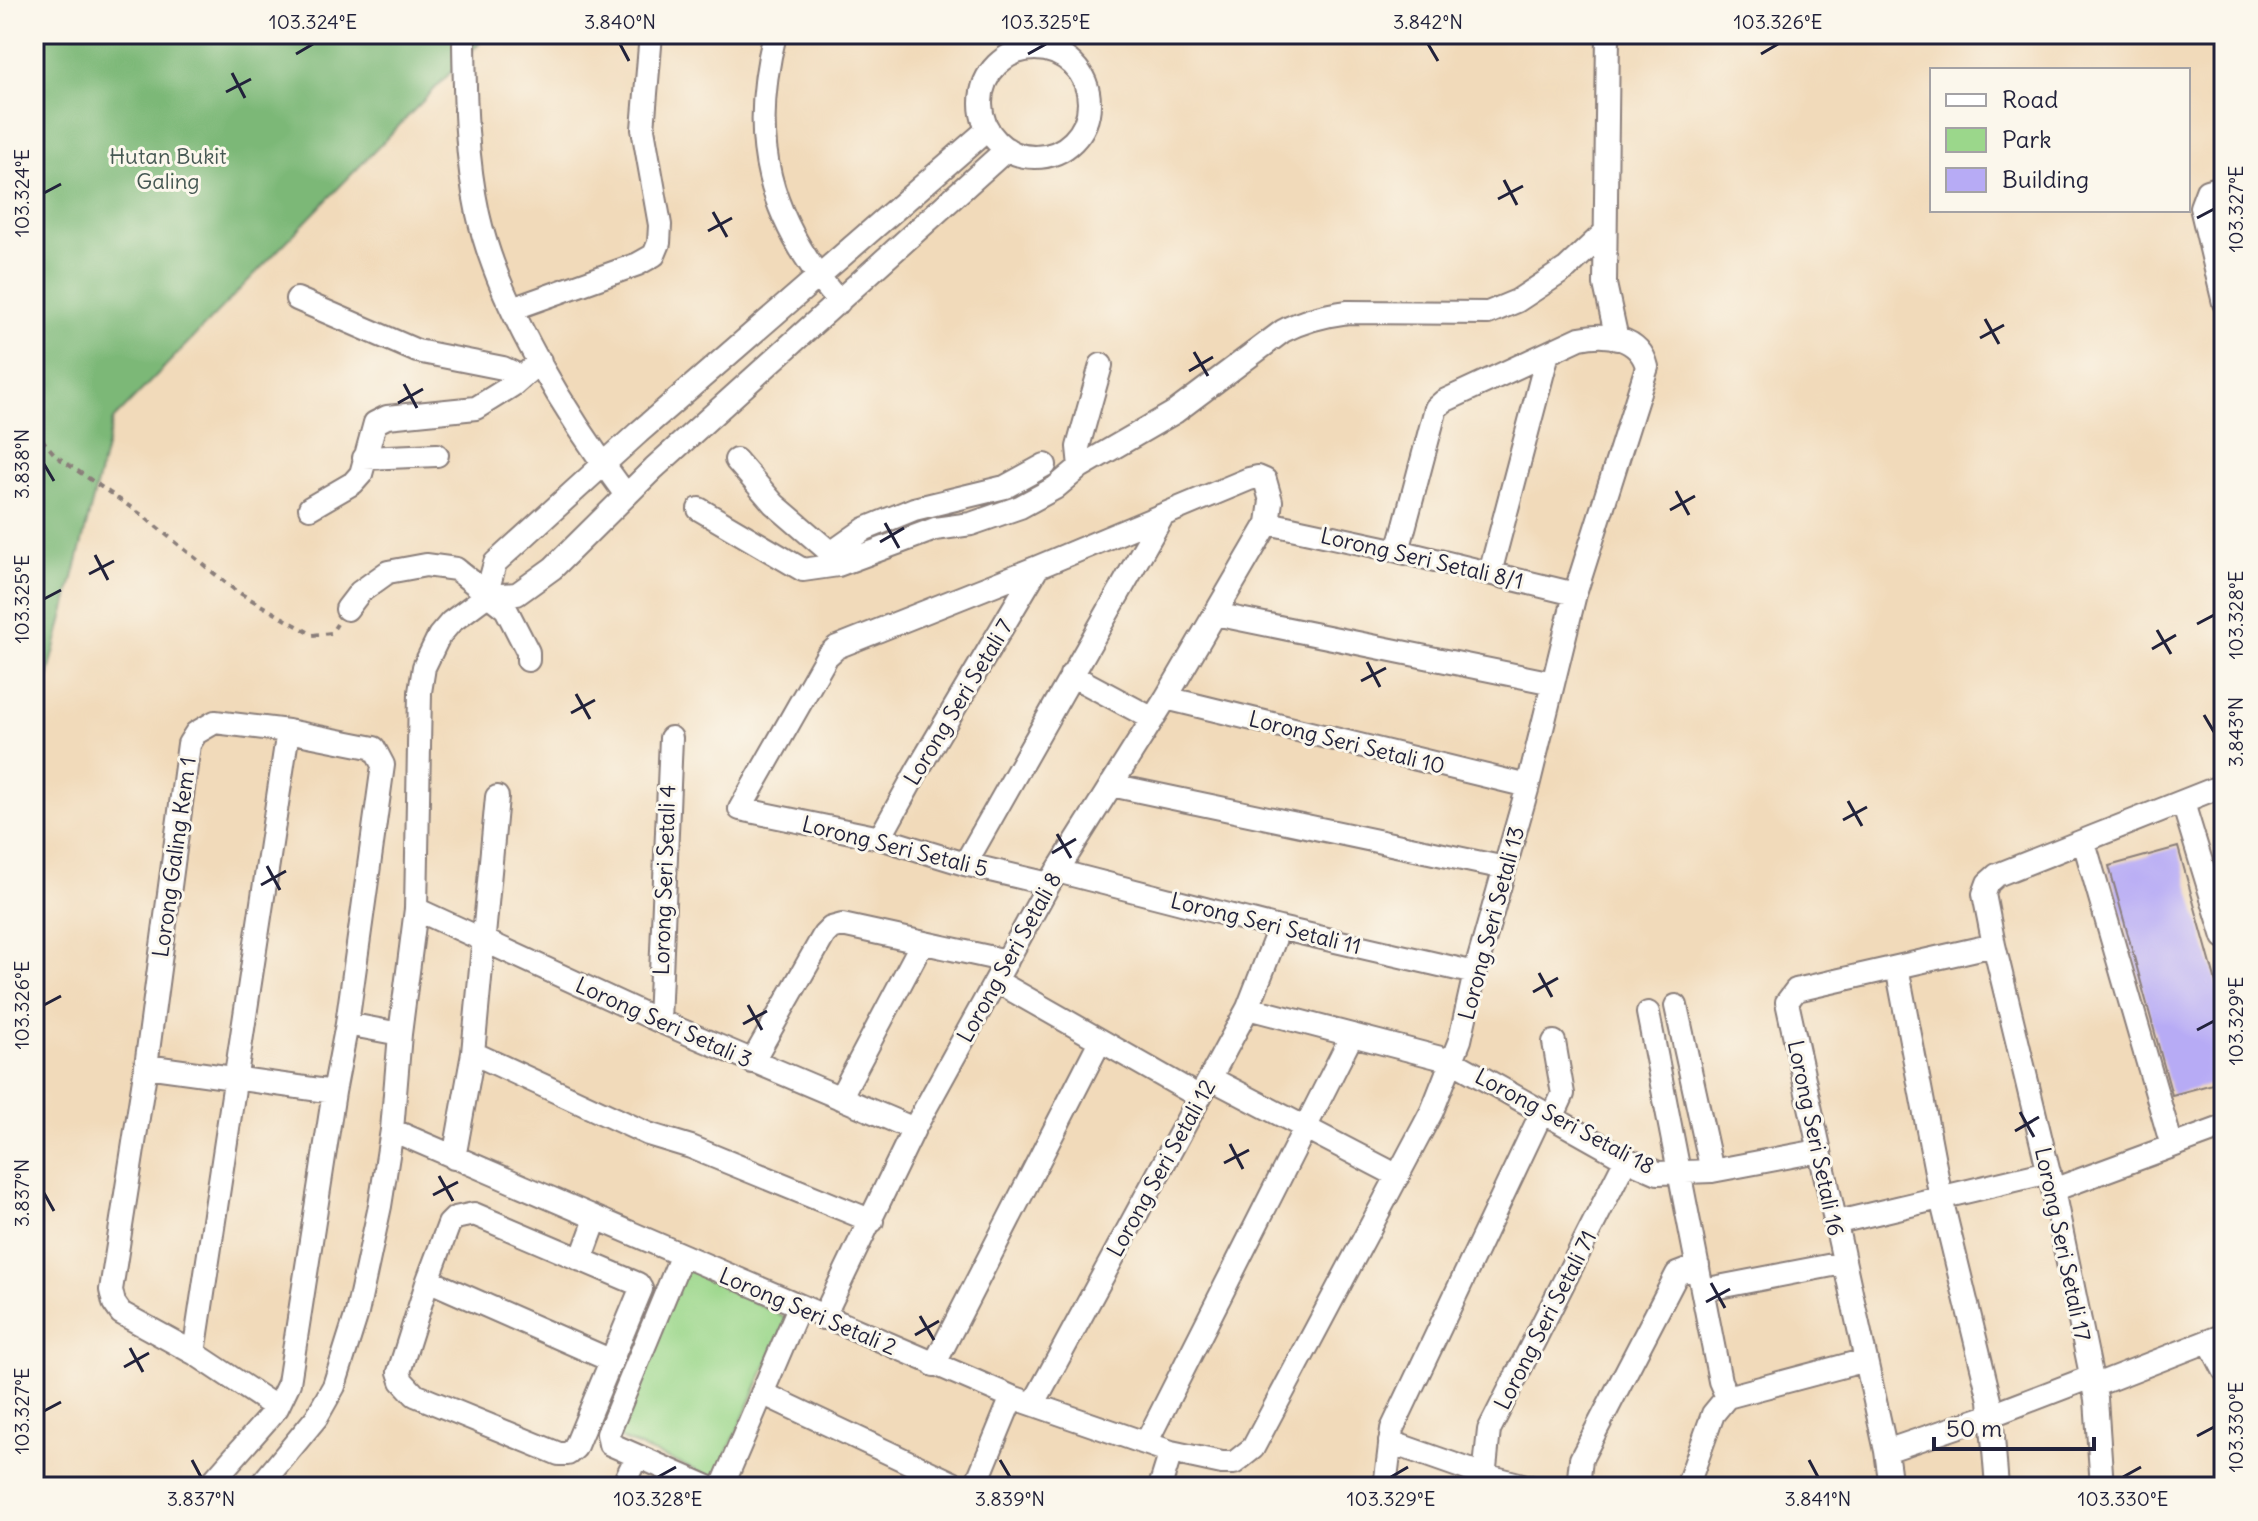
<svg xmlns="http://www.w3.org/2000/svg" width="2258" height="1521" font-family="Delius,sans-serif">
  <rect width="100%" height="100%" fill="#fbf7ec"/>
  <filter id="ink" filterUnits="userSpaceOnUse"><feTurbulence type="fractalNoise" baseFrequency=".0125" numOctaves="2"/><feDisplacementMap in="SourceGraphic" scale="16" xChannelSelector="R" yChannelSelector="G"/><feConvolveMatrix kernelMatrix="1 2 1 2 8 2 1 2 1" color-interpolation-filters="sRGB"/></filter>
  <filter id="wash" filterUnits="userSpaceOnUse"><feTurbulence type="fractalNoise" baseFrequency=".006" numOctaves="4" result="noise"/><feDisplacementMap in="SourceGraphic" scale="32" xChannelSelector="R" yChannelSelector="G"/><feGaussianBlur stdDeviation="1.8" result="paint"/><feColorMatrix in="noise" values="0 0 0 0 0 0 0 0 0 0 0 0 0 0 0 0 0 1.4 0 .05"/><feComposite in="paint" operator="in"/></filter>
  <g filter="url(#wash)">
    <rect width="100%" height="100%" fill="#f1daba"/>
    <!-- green -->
    <path fill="#9bd78b" stroke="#5e7c63" stroke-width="2" d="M678 1262 787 1319 716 1479 614 1436Z"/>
    <!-- forest -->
    <path fill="#7cb877" stroke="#4f6d59" stroke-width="2" d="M34 34H488L113 420 35 728 34 743Z"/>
    <g id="blocks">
      <!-- building -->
      <path fill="#b7abf5" d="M2178 847 2224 1011V1081L2172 1095 2109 866Z"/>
    </g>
  </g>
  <g filter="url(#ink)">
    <use href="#blocks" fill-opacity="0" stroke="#8a7e7a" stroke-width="2"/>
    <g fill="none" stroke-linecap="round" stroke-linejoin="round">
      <!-- minor casing -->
      <g stroke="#8a7e7a" stroke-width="26">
        <path id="minor" d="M775 34C748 141 768 218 839 302
          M1608 34 1605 284 1617 339
          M464 44C465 101 466 158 478 214 499 308 569 419 626 495
          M981 103a54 54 0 1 1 108 0a54 54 0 1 1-108 0Z
          M2224 186 2207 191 2201 207 2224 303
          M297 299 417 351 503 368 522 377
          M512 309 638 264 654 255 659 243 660 225 643 129 651 34
          M364 458 437 455
          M736 460 774 504 831 553 838 564
          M1080 467 1078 447 1101 365
          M310 508 353 483 361 474 375 423 387 417 476 408 513 385 540 361
          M699 509 803 570 838 565 935 529 971 524 1020 507 1055 488 1080 467 1175 412 1283 331C1304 320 1325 315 1348 312L1488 313 1517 301 1567 268 1604 233
          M1268 523 1398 551 1575 594
          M831 553 865 529 914 509 1005 487 1045 465
          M1490 573 1548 353
          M486 596 495 563 638 433 988 129
          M347 609 360 592 388 572 426 565 456 569 506 609 528 652V660
          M1215 614 1553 683
          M1071 675 1153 719
          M1166 698 1528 786
          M1111 785 1505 868
          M2183 803 2224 937
          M880 838 917 771 1038 567
          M2084 842 2172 1146
          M965 864 1163 515
          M1057 871 1279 928 1475 973
          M416 909 659 1021 914 1129
          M1897 967 1941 1198 1990 1400 1997 1487
          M996 981 1198 1096
          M1676 1006 1712 1171
          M1248 1008 1452 1061 1626 1159 1658 1173 1712 1171 1818 1151
          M1648 1013 1720 1381 1727 1397
          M659 1021 671 738
          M347 1024 400 1034
          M473 1053 648 1134 691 1147 872 1221
          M752 1062 824 935 831 928 842 925 1007 961
          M146 1066 334 1092
          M1210 1078 1398 1176
          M840 1098 922 943
          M1552 1118 1563 1094 1554 1042
          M392 1130 1012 1397 1171 1452 1222 1463H1234L1253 1448 1432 1111 1460 1040 1475 973 1528 786 1575 594 1647 367C1640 337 1606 332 1580 338L1444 401 1436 408 1398 551
          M454 1158 473 1053 497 797
          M2053 1190 2224 1127
          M474 1214 638 1284 641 1289 575 1448 568 1454H559L415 1395 402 1381 399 1372 428 1280 449 1224 455 1218Z
          M1834 1223 2049 1172
          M681 1257 608 1434 610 1444 708 1487
          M581 1260 596 1219
          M428 1280 612 1361
          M1703 1290 1843 1263
          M823 1318 914 1129 1049 884 1166 698 1268 523 1271 501 1265 480 1258 477 1249 479 1038 567 837 647 827 656 740 809 880 838 965 864 1049 884
          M2209 1341 2224 1370
          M194 1353 288 731
          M934 1365 1100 1041
          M2093 1386 2224 1335
          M762 1393 961 1487
          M1727 1397 1866 1360
          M1034 1403 1248 1008 1279 928
          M1390 1442 1484 1475 1530 1487
          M1146 1443 1352 1035
          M1886 1451 1992 1415 2091 1377
          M208 1487 277 1408 289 1383 334 1092 347 1024 383 765 374 748 288 731 215 722 196 733 189 744 146 1066 111 1290 114 1303 121 1313 194 1353 277 1408
          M259 1487 316 1418 334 1386 357 1313 380 1206 392 1130 400 1034 416 909 420 692 424 667 439 636 451 622 486 596 517 594 553 568 654 468 1007 149
          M622 1487 637 1456
          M722 1487 799 1307
          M975 1487 1012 1397
          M1160 1487 1171 1452
          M1385 1487 1392 1429 1542 1112
          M1483 1487 1489 1430 1626 1159
          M1578 1487 1581 1459 1677 1274 1698 1266
          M1687 1487 1713 1414 1727 1397
          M1891 1487 1886 1451 1787 1002 1796 990 1994 945
          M2102 1487 2096 1399 2053 1190 1994 945 1984 894 1988 883 1997 875 2224 785"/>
      </g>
      <!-- path -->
      <path stroke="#8a7e7a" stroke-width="4" stroke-dasharray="6 6" stroke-linecap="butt" d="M34 430 56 456 142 515 236 591 313 635 331 633 337 624"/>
      <!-- minor -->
      <use href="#minor" stroke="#fff" stroke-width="22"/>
    </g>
  </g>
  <!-- ticks -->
  <path fill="none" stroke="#22223b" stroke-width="3" d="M620 44 629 61M1428 44 1438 61M296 54 313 44M1028 54 1046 44M1761 54 1778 44M232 73 245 98M226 92 251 79M1504 180 1517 205M44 193 61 184M1498 199 1523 186M713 212 727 237M2197 218 2214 209M708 231 732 218M1985 319 1999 344M1980 338 2004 325M1194 352 1208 376M1189 371 1213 357M404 384 417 408M398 403 423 389M44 464 54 481M1676 491 1689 515M1670 510 1695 496M885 523 899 548M880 542 904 528M95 555 108 580M89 574 114 561M44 599 61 590M2197 624 2214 615M2157 630 2171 654M2152 649 2176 635M1367 662 1380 687M1361 681 1386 668M576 694 590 719M571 713 595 700M2204 715 2214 732M1848 801 1862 826M1843 820 1867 807M1057 834 1071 858M1052 853 1076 839M267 866 280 890M261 885 286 871M1539 973 1552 997M1533 992 1558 978M44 1005 61 996M748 1005 762 1030M743 1024 767 1011M2197 1030 2214 1021M2020 1112 2034 1137M2015 1131 2039 1117M1230 1144 1243 1169M1224 1163 1249 1150M439 1176 453 1201M44 1193 54 1211M433 1195 458 1182M1711 1283 1725 1308M1706 1302 1730 1289M920 1316 934 1340M915 1335 939 1321M130 1348 143 1372M124 1367 149 1353M44 1411 61 1402M2197 1436 2214 1427M192 1460 201 1477M1000 1460 1010 1477M1809 1460 1818 1477M658 1477 676 1467M1391 1477 1408 1467M2123 1477 2141 1467"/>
  <g text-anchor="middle" stroke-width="6" stroke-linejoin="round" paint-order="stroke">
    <!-- park labels -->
    <g font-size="22" fill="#465853" stroke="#fbf7ec">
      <text x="168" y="164">Hutan Bukit<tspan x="168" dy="25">Galing</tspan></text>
    </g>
    <!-- street labels -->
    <g font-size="22" fill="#22223b" stroke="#fbf7ec">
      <text transform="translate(1422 558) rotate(13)" y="8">Lorong Seri Setali 8/1</text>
      <text transform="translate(958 702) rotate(-59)" y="8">Lorong Seri Setali 7</text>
      <text transform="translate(1347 742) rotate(14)" y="8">Lorong Seri Setali 10</text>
      <text transform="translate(895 846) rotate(14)" y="8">Lorong Seri Setali 5</text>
      <text transform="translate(174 857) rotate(-82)" y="8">Lorong Galing Kem 1</text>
      <text transform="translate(664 880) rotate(-88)" y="8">Lorong Seri Setali 4</text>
      <text transform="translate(1266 923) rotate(14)" y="8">Lorong Seri Setali 11</text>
      <text transform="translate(1491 923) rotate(-75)" y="8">Lorong Seri Setali 13</text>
      <text transform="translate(1009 957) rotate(-61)" y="8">Lorong Seri Setali 8</text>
      <text transform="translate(664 1022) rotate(24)" y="8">Lorong Seri Setali 3</text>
      <text transform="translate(1565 1121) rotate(28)" y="8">Lorong Seri Setali 18</text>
      <text transform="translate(1816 1138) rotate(78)" y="8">Lorong Seri Setali 16</text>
      <text transform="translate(1161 1168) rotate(-61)" y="8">Lorong Seri Setali 12</text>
      <text transform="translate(2063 1244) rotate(78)" y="8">Lorong Seri Setali 17</text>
      <text transform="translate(808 1311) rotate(23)" y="8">Lorong Seri Setali 2</text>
      <text transform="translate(1545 1320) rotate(-63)" y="8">Lorong Seri Setali 71</text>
    </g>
  </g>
  <!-- margin -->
  <rect width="2258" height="1521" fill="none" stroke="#fbf7ec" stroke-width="88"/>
  <!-- legend -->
  <rect x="1930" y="68" width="260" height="144" fill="#fbf7ec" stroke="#a4a2a5" stroke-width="2"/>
  <rect x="1946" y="94" width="40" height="12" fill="#ffffff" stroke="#a4a2a5" stroke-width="2"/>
  <text x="2002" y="108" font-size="24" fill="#22223b">Road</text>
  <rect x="1946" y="128" width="40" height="24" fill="#9bd78b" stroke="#a4a2a5" stroke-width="2"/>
  <text x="2002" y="148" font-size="24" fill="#22223b">Park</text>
  <rect x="1946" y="168" width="40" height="24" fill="#b7abf5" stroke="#a4a2a5" stroke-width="2"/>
  <text x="2002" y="188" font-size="24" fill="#22223b">Building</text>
  <!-- scale -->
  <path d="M1934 1437v12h160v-12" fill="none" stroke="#22223b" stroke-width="4"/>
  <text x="1946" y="1437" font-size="24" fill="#22223b" stroke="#fbf7ec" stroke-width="6" paint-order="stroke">50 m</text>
  <rect x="44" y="44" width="2170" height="1433" fill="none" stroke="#22223b" stroke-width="3"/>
  <g font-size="20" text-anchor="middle" fill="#22223b">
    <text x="313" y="29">103.324°E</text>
    <text x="620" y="29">3.840°N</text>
    <text x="1046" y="29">103.325°E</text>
    <text x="1428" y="29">3.842°N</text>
    <text x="1778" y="29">103.326°E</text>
    <text transform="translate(22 193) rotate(-90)" y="7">103.324°E</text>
    <text transform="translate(2236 209) rotate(-90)" y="7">103.327°E</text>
    <text transform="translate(22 464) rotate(-90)" y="7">3.838°N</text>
    <text transform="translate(22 599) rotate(-90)" y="7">103.325°E</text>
    <text transform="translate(2236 615) rotate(-90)" y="7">103.328°E</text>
    <text transform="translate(2236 732) rotate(-90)" y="7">3.843°N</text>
    <text transform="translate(22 1005) rotate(-90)" y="7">103.326°E</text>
    <text transform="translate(2236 1021) rotate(-90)" y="7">103.329°E</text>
    <text transform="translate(22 1193) rotate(-90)" y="7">3.837°N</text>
    <text transform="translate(22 1411) rotate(-90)" y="7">103.327°E</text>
    <text transform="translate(2236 1427) rotate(-90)" y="7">103.330°E</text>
    <text x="201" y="1506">3.837°N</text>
    <text x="658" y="1506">103.328°E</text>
    <text x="1010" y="1506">3.839°N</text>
    <text x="1391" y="1506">103.329°E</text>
    <text x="1818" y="1506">3.841°N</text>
    <text x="2123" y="1506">103.330°E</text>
  </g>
</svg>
